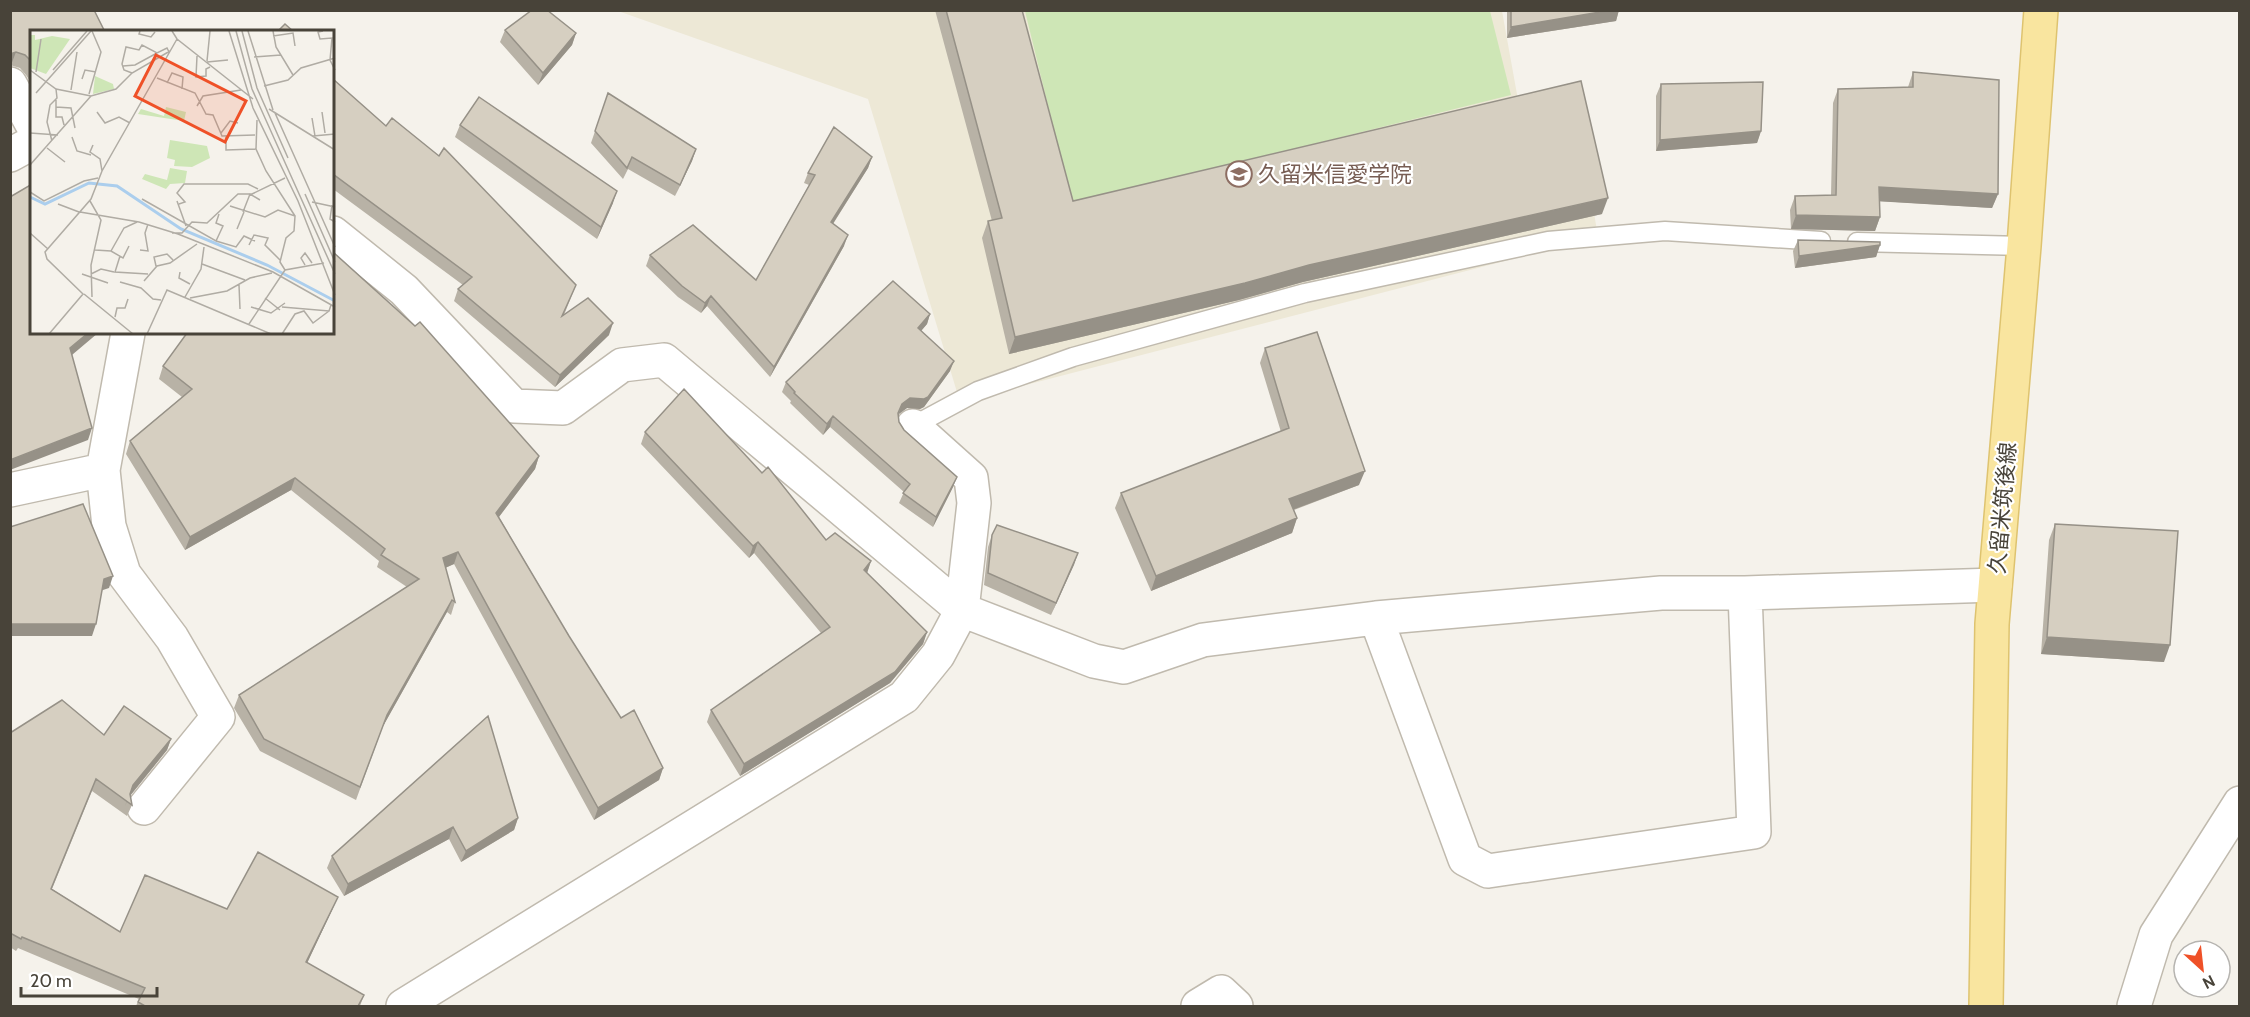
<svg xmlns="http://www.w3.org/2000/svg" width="2250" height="1017" font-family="Cabin,'Noto Sans JP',sans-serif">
  <rect width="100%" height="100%" fill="#f5f2eb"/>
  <!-- education -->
  <path fill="#ede8d6" d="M618 11H1502L1520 111 1575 98 1598 237 960 402 868 99Z"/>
  <!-- green -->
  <path fill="#cee6b6" d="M1025 11H1490L1511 95 1072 204Z"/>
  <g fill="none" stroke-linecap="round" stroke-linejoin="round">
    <!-- service casing -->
    <g stroke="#c0baae" stroke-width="21">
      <path id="service" d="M1857 242 2024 246
        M913 426 978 391 1073 357 1305 293 1548 241 1665 231 1821 241"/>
    </g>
    <!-- minor casing -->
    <g stroke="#c0baae" stroke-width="36">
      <path id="minor" d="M10 84 32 124
        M10 155 32 143
        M333 233 404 290 514 406 563 408 622 365 664 360 962 610 1094 661 1124 667 1203 640 1376 618 1661 593H1745L1995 585
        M103 470 109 526 124 574 172 638 218 717 144 808
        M10 490 103 470 128 333
        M1376 618 1465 859 1488 871 1754 832 1745 593
        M403 1006 904 697 938 655 962 610 974 503 971 478 913 426
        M1198 1006 1221 992 1236 1006
        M2134 1006 2156 935 2240 803"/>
    </g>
    <!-- primary casing -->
    <g stroke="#dec36f" stroke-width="36">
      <path id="primary" d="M1986 1006 1992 624 2024 246 2041 10"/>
    </g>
    <!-- service -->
    <use href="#service" stroke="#fff" stroke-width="18"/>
    <!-- minor -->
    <use href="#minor" stroke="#fff" stroke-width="33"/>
    <!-- primary -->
    <use href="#primary" stroke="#f9e59f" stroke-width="33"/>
  </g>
  <!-- wall -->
  <path fill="#b8b2a6" d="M10 10 32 32V84L26 75 20 68 10 65Z
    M935 10H1022L1073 201 1602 214 1303 282 1239 300 1009 354 982 238 988 221H992Z
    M1507 10H1619L1616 21 1507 38Z
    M505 30 576 33 572 45 538 85 500 42Z
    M1913 72 1998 194 1992 208 1879 201 1880 217 1875 231 1791 229 1790 210 1795 196 1831 195 1833 103 1838 89 1908 87Z
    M333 79 386 126 576 285 564 315 609 335 555 387 454 301 458 289 463 285 333 189Z
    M1661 84 1761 131 1757 143 1656 151V96Z
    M608 93 696 149 692 161 675 196 628 169 623 179 591 143Z
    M460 125 613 203 597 239 455 137Z
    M872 157 868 168 833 224 844 246 770 377 707 306 701 313 678 297 646 266 650 255 756 280 809 185 804 183 808 173Z
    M1798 240 1880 245 1876 257 1795 268 1793 251Z
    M930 314 927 324 921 331 950 371 924 407 920 409 907 408 898 414 899 422 904 430 953 487 933 527 899 503 904 492 830 427 823 435 790 403 791 401 782 392 786 382Z
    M1265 348 1359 485 1294 510 1297 518 1292 533 1151 591 1115 508 1121 493 1281 432 1260 363Z
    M163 366 539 456 535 469 499 517 569 636 621 718 663 768 659 780 594 820 454 564 445 568 455 602 451 615 447 612 382 728 356 800 260 751 234 708 239 695 407 587 377 567 379 561 291 490 185 550 126 454 130 441 182 397 159 379Z
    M645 432 826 540 871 561 867 573 927 632 923 644 890 683 740 776 707 722 711 710 821 633 754 553 749 558 641 444Z
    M2055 524 2164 662 2041 654 2049 540Z
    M992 535 1078 553 1051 615 984 585 988 547Z
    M488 716 518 818 514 830 461 862 449 839 344 896 327 868 332 856Z
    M10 733 104 735 171 739 167 750 130 796 132 805 127 816 92 791 52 889 120 932 227 909 333 908 307 963 364 995 360 1006H136L139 999 18 948 16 951 10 947Z"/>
  <!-- shaded-wall -->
  <path fill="#969187" d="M1612 10H1619L1616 21 1507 38 1511 27Z
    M576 33 572 45 538 85 543 73Z
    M16 52 11 65H10V54Z
    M1761 131 1757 143 1656 151 1660 140Z
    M696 149 692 161 675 196 680 185Z
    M872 157 868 168 827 233 831 222Z
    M1879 187 1998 194 1992 208 1874 201Z
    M617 191 613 203 597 239 601 227Z
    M1608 198 1602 214 1303 282 1239 300 1009 354 1015 337 1309 265Z
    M1796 215 1880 217 1875 231 1791 229Z
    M848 235 844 246 770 377 774 367Z
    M1880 245 1876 257 1795 268 1799 256Z
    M711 296 707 306 701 313 705 303Z
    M930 314 927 324 915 338 918 328Z
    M613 323 609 335 555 387 560 375Z
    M88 333H98L66 360 70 348Z
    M954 361 950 371 924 407 920 409 907 408 899 414 895 423 902 404Z
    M833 416 830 427 823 435 827 424Z
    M92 428 88 440 10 470V460Z
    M539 456 535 469 492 526 496 513Z
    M1365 471 1359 485 1284 513 1289 499Z
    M957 477 953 487 933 527 936 517Z
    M295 478 291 490 185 550 190 537Z
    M1297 518 1292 533 1151 591 1156 576Z
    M758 542 754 553 749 558 753 546Z
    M458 552 454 564 438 571 443 558Z
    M1078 553 1074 565 1051 615 1056 603Z
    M871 561 867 573 864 570Z
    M113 576 109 588 100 591 104 579Z
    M452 600 447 612 382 728 356 800 387 715Z
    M10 624H96L92 636H10Z
    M927 632 923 644 890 683 740 776 744 764Z
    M2047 637 2170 645 2164 662 2041 654Z
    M171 739 167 750 129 797 125 806 133 785Z
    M663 768 659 780 594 820 598 808Z
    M518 818 514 830 461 862 466 851Z
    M453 827 449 839 344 896 348 884Z
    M338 897 333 908 302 974 306 962Z"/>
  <!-- building -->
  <path fill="#d6cfc1" stroke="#969187" stroke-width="1.5" d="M10 10H94L105 32H32V62L25 55 16 52 10 54Z
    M532 10H547L576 33 543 73 505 30Z
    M946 10H1022L1073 201 1581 81 1608 198 1309 265 1245 283 1015 337 988 221 1002 218Z
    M1511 10H1612L1511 27Z
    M285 24 294 32H277Z
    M1913 72 1999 80 1998 194 1879 187 1880 217 1796 215 1795 196 1836 195 1838 89 1913 87Z
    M333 79 386 126 392 118 439 156 444 148 576 285 562 316 588 298 613 323 560 375 458 289 472 277 333 174Z
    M1763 82 1761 131 1660 140 1661 84Z
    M608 93 696 149 680 185 632 157 627 168 595 131Z
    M479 97 617 191 601 227 460 125Z
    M834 127 872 157 831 222 848 235 774 367 711 296 705 303 682 286 650 255 693 225 756 280 815 175 808 173Z
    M32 184V333H88L70 348 92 428 10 460V197Z
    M1798 240 1880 242V245L1799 256Z
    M333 252 415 326 420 322 539 456 496 513 569 636 621 718 634 710 663 768 598 808 458 552 443 558 455 602 452 600 387 715 360 787 264 739 239 695 419 579 381 555 385 549 295 478 190 537 130 441 192 389 163 366 187 333H333Z
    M893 281 930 314 918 328 954 361 928 397 924 399 910 398 902 404 898 413 899 422 904 430 957 477 936 517 903 493 910 484 833 416 827 424 794 393 795 392 786 382Z
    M1317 332 1365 471 1289 499 1297 518 1156 576 1121 493 1289 428 1265 348Z
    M684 389 762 473 768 467 826 540 835 533 871 561 864 570 927 632 895 672 744 764 711 710 830 627 758 542 753 546 645 432Z
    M83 504 113 576 104 579 96 624H10V527Z
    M2055 524 2178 531 2170 645 2047 637Z
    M997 525 1078 553 1056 603 988 573 992 535Z
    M62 700 104 735 124 706 171 739 133 785 130 794 132 805 96 779 51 889 120 932 145 875 227 909 258 852 338 897 306 962 364 995 358 1006H145L138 1002 145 988 22 937 21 939 10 933V733Z
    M488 716 518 818 466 851 453 827 348 884 332 856Z"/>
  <!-- icons -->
  <defs>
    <g id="school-ring" transform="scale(1.35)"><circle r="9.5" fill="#fff" stroke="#8d6e63" stroke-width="1.5"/><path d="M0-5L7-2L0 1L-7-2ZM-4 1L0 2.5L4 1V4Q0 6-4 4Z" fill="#8d6e63"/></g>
  </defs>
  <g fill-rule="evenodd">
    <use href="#school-ring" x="1239" y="174"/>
  </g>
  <g text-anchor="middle" stroke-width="4.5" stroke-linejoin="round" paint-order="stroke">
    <!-- education labels -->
    <g font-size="22" fill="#785e54" stroke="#fff" text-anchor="start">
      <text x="1258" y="182">久留米信愛学院</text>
    </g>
    <!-- street labels -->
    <g font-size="22" fill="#484339" stroke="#fff">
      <text transform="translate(2002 508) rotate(-85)" y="8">久留米筑後線</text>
    </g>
  </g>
  <!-- overview -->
  <g transform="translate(30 30)">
    <rect width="304" height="304" fill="#f5f2eb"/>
    <path d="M0 5H5V10L22 6 40 9 16 44 0 38ZM65 46 83 54 84 59 63 64ZM136 77 156 82 154 91 108 84 111 79 134 86ZM140 110 177 116 180 128 162 137 144 136 145 130 137 128ZM140 138 157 141 155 153 140 154 136 159 112 149 115 144 137 150Z" fill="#cee6b6"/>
    <path fill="none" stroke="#abceed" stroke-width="3" d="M0 167 15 174 59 153 87 156 151 199 237 235 305 271"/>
    <path fill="none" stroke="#b0aca4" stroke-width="1.5" d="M110 1 109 4 121 7 125 2M142 1 147 9 223 69M199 1 223 78 268 171 305 265M206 1 222 59 305 244M212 1 227 58 258 128M218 1 243 80M243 1 246 17 263 45M293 1 288 2 290 9 302 8 300 30 305 40M243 6 263 3 265 16M167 26 166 47 176 46V39L180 37M224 27 251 25M177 31 180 1M177 32 198 30M93 36 105 35 127 23M0 40 26 59 61 66 86 59 102 43 140 21M23 40 57 1M6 42 11 9M102 43 94 40 92 34 96 17 109 20 112 15 127 23 137 18 139 22M127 48 165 63 176 84 183 85 192 106 225 105M52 49 55 40 66 42M137 53 142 43 153 47 152 59M234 56 258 50 271 38 305 28M41 60 47 22M6 63 61 1M59 64 71 22 62 1M26 70V87H32L34 95M167 76 173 66 211 60M26 77 41 78 45 98M239 79 305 120M67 82 75 93 89 87 100 93M292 82 295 103M245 83 305 217M282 88 285 106M227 90 226 119 236 141 265 186M0 103 28 105M191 103 200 91 208 93M196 106V120L226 119M283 106 305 104M42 107 47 121 61 125M22 111 17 92 20 75 27 68 26 59M63 115 60 122 70 129 72 141M17 118 35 132M0 135 61 66M0 162 14 171 54 151 68 148M275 164 305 232M112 169 186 211 193 196 186 193 189 184M60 171 71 190 61 235 62 267M147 171 156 196M282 172 305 177M28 174 49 182M149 174 155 172 147 163 154 154H218L228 159M302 175 300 189 305 192M200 176 235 187 248 180 265 186 264 201 256 208 250 232 255 240M50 182 109 192 148 204 243 242 305 277M213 182 220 164 230 170M207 199 214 182M0 203 18 219M142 203H152L162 192 177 193 208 164H222L255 148M186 211 206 217 214 206 225 211M219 215 224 205 238 208 235 215 250 230M65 220 81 221 93 228 99 216M110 220 118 221 115 203 118 194M81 221 94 198 107 192M90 226 85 242 118 244M172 234 215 250M275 235 271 228 275 223 282 233M126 236 124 227 137 224 143 230M150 242 149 248 160 254M52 244 78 253M61 244 71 239 84 242M114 251 127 236 140 233 167 214M90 252 111 258 123 269 131 270M209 255 210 279M54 264 103 304M155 267 171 239 174 217M160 268 197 261 220 248 242 243M235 268 250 280M221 277 241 283 255 273M252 277 299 281 301 275M85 287 87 278H95L98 269M219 294 255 240 294 233M19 304 53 264 17 229 15 222 61 169 72 141 147 9M117 304 137 260 241 304M252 304 265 284 274 281 283 293 299 281"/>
    <path fill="#ef5128" fill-opacity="0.15" stroke="#ef5128" stroke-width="3" d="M126 25 216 71 195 112 105 66Z"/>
    <rect width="304" height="304" fill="none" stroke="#484339" stroke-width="3"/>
  </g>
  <!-- border -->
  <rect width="2250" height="1017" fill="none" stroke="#484339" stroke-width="24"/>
  <!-- north arrow -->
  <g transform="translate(2202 969) rotate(153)"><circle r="28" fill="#ffffff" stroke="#b6b4b0" stroke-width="1.5"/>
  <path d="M0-4.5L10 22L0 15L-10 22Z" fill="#ef5128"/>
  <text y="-9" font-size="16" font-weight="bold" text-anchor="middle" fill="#484339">N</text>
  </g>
  <!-- scale -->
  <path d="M21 987v9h136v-9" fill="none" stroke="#484339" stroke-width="3"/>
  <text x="30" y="987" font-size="18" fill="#484339" stroke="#ffffff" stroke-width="4.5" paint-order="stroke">20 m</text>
</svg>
